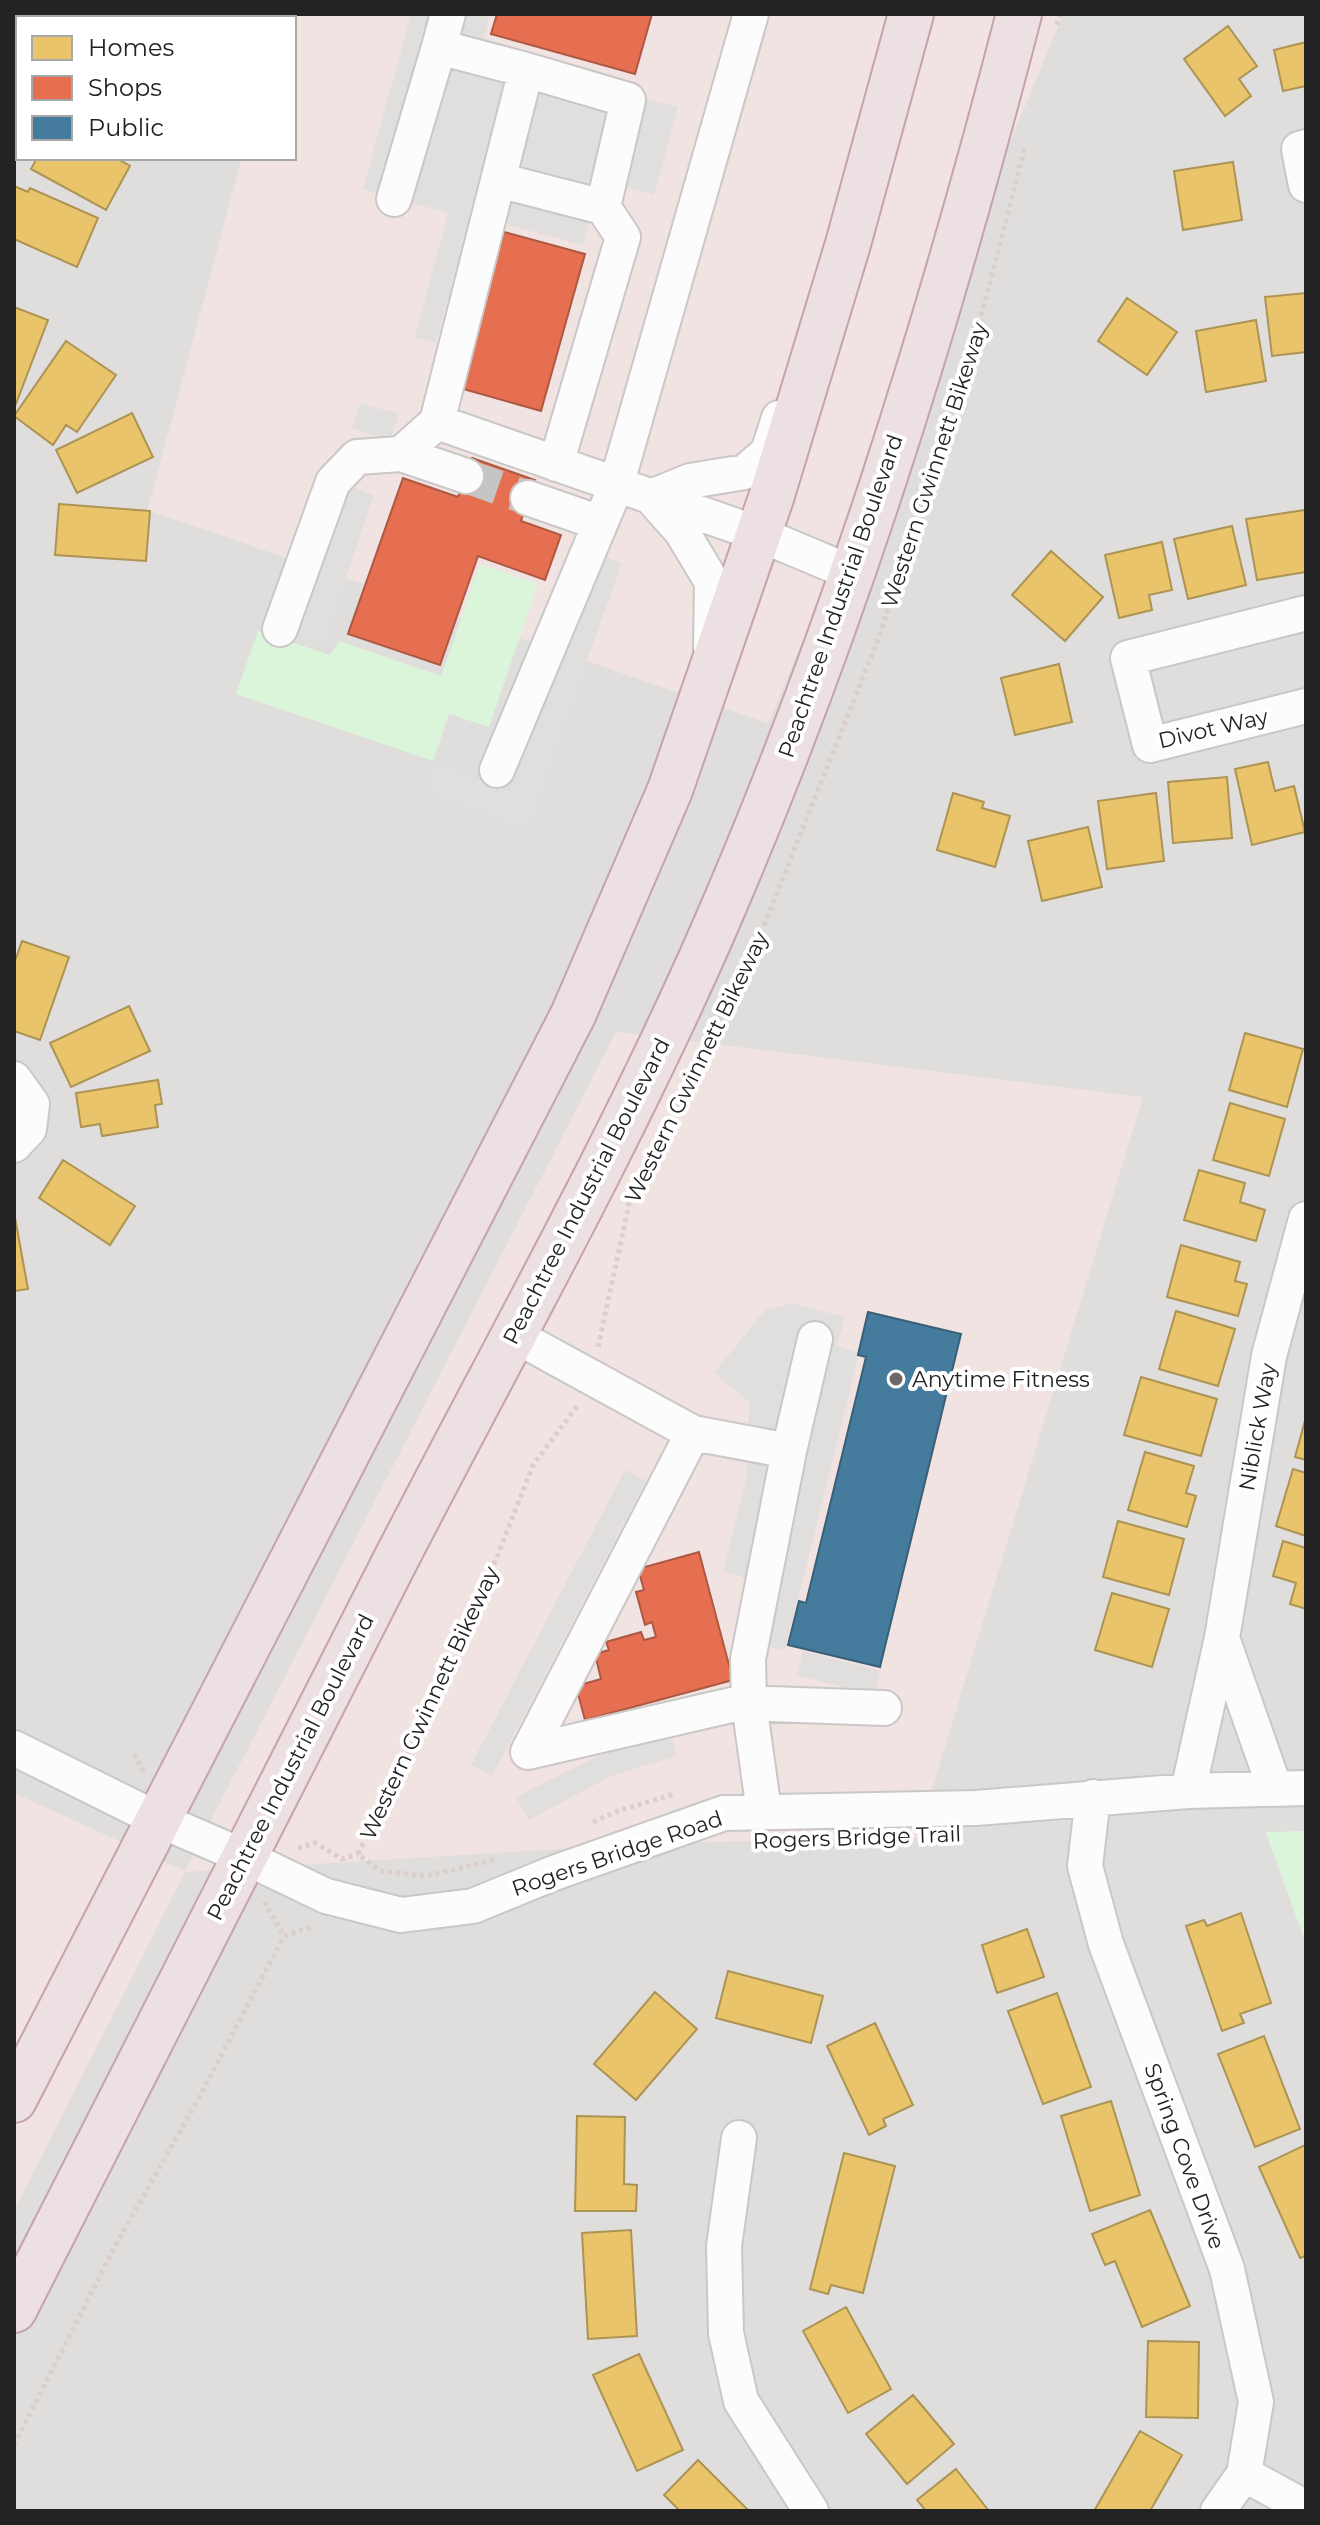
<svg xmlns="http://www.w3.org/2000/svg" width="1320" height="2525" font-family="Montserrat,sans-serif">
  <rect width="100%" height="100%" fill="#f0eeeb"/>
  <!-- residential -->
  <path fill="#dfdedc" d="M14 14H281L280 18H18V158H242L148 510 768 723 1063 14H1306V1831L1266 1833 1306 1943V2511H14Z"/>
  <!-- commercial -->
  <path fill="#f1e3e1" d="M281 14H1063L768 723 148 510 242 158H294V18H280Z
    M616 1032 1143 1097 917 1838 657 1843 185 1872 14 2211V1793L185 1871Z"/>
  <!-- park -->
  <path fill="#daf5da" d="M480 564 538 584 489 727 449 714 433 761 236 694 258 631 330 655 339 641 441 676Z
    M1306 1831V1943L1266 1832Z"/>
  <!-- parking -->
  <path fill="#e0dfde" d="M411 14H490L480 53 678 107 654 195 600 181 583 245 471 215 436 343 415 337 448 213 363 189Z
    M360 403 399 414 390 440 352 428Z
    M349 486 374 495 324 644 299 635Z
    M597 553 622 563 527 828 428 792 437 766 512 792Z
    M792 1303 845 1317 837 1346 859 1353 785 1651 766 1646 780 1586 723 1572 746 1479 749 1402 714 1373 764 1311Z
    M625 1470 646 1481 492 1776 471 1765Z
    M803 1651 880 1671 874 1695 797 1675Z
    M671 1732 676 1756 611 1776 529 1820 516 1797 606 1752Z"/>
  <!-- homes -->
  <path fill="#e9c46a" stroke="#ad9354" stroke-width="2" d="M14 14H32L30 18H18V43L14 51Z
    M100 14H137L145 18H98Z
    M1228 26 1257 66 1239 79 1251 96 1225 116 1184 59Z
    M1306 42V86L1283 91 1274 50Z
    M37 158H116L130 166 106 210 31 169Z
    M1233 162 1242 220 1183 230 1174 171Z
    M14 186 28 192 30 188 98 218 77 267 14 239Z
    M1306 293V352L1272 356 1265 297Z
    M1127 298 1177 332 1147 375 1098 341Z
    M14 307 48 320 14 409Z
    M1256 320 1266 381 1206 392 1196 331Z
    M66 341 116 375 77 432 66 425 53 445 14 416Z
    M132 413 153 457 77 493 56 450Z
    M59 504 150 511 146 561 55 555Z
    M1305 510 1306 572 1257 580 1246 519Z
    M1232 526 1246 585 1188 599 1174 539Z
    M1162 542 1172 590 1149 595 1152 610 1119 618 1105 555Z
    M1051 551 1103 597 1065 641 1012 595Z
    M1059 664 1072 722 1015 735 1001 678Z
    M1268 762 1275 791 1294 786 1305 832 1252 845 1235 769Z
    M1227 777 1232 838 1173 843 1168 782Z
    M953 793 984 802 982 808 1010 816 995 867 937 850Z
    M1156 793 1164 861 1107 869 1098 801Z
    M1088 827 1102 887 1042 901 1028 841Z
    M22 941 69 957 40 1040 14 1031V964Z
    M129 1006 150 1051 71 1087 50 1043Z
    M1245 1033 1303 1049 1287 1107 1229 1090Z
    M158 1080 162 1104 155 1105 158 1127 102 1136 100 1124 81 1127 76 1093Z
    M1230 1103 1285 1119 1269 1176 1213 1160Z
    M63 1160 135 1206 110 1245 39 1198Z
    M1199 1170 1245 1183 1240 1202 1265 1210 1256 1241 1184 1220Z
    M14 1212 28 1289 14 1291Z
    M1181 1245 1240 1262 1235 1281 1247 1284 1238 1316 1167 1297Z
    M1176 1311 1235 1329 1218 1386 1159 1369Z
    M1141 1377 1217 1399 1201 1456 1124 1435Z
    M1306 1417V1460L1295 1457Z
    M1145 1452 1194 1466 1186 1493 1196 1496 1187 1527 1128 1510Z
    M1293 1469 1306 1473V1536L1276 1526Z
    M1118 1521 1184 1539 1169 1595 1103 1577Z
    M1283 1541 1306 1548V1609L1290 1604 1296 1583 1273 1576Z
    M1112 1593 1169 1609 1152 1667 1095 1650Z
    M1241 1913 1271 2003 1240 2014 1244 2023 1222 2031 1186 1926 1204 1920 1207 1926Z
    M1027 1929 1044 1977 997 1993 982 1945Z
    M728 1971 823 1996 811 2043 716 2018Z
    M655 1992 697 2029 636 2100 594 2064Z
    M1057 1993 1091 2087 1043 2104 1008 2011Z
    M875 2023 913 2105 883 2119 886 2126 869 2135 827 2046Z
    M1264 2036 1300 2129 1255 2147 1218 2054Z
    M1111 2101 1140 2195 1090 2211 1061 2116Z
    M577 2116 625 2117 624 2184 637 2185 636 2211H575Z
    M1305 2145 1306 2256 1300 2258 1259 2167Z
    M844 2153 895 2166 863 2293 831 2285 828 2294 810 2289Z
    M1150 2210 1190 2306 1142 2327 1115 2261 1105 2265 1092 2234Z
    M631 2230 637 2336 588 2339 582 2233Z
    M846 2307 891 2389 848 2413 803 2331Z
    M1148 2341 1199 2342 1198 2418 1146 2417Z
    M639 2354 683 2450 637 2471 593 2375Z
    M913 2395 954 2444 907 2484 866 2434Z
    M1140 2431 1182 2455 1150 2511H1094Z
    M698 2460 749 2511H680L664 2495Z
    M956 2469 989 2511H926L917 2500Z"/>
  <!-- shops -->
  <path fill="#e76f51" stroke="#ac5843" stroke-width="2" d="M497 14H652L635 74 491 34Z
    M504 232 585 254 541 411 460 388Z
    M472 458 535 480 521 521 561 535 545 580 478 556 440 665 348 634 403 478 458 497Z
    M699 1552 733 1680 585 1720 576 1686 601 1679 595 1654 609 1650 606 1642 641 1632 644 1640 656 1637 652 1622 645 1625 636 1592 644 1590 638 1569Z"/>
  <!-- public -->
  <path fill="#457b9d" stroke="#3a6078" stroke-width="2" d="M868 1312 961 1334 880 1667 788 1645 799 1601 806 1603 866 1357 858 1355Z"/>
  <g fill="none" stroke-linecap="round" stroke-linejoin="round">
    <!-- minor-tunnel -->
    <path stroke="#c7c5c3" stroke-width="34" stroke-dasharray="34 17" stroke-linecap="butt" d="M466 476 528 498"/>
    <!-- minor casing -->
    <g stroke="#c9c8c7" stroke-width="38">
      <path id="minor" d="M448 14 439 47 526 70
        M77 18 79 14
        M14 83 18 82
        M1306 147 1299 149 1306 185
        M498 180 603 207 628 100 526 70 437 422 759 534 852 573
        M394 199 439 47
        M401 454 466 476
        M556 464 623 237 603 207
        M528 498 600 523
        M1306 613 1128 658 1150 745 1306 706
        M280 629 333 482 357 457 401 454 437 422
        M711 648 712 582 682 532 651 497 690 481 745 472 768 452 779 418
        M497 770 616 486 751 14
        M14 1079 32 1104 29 1129 14 1145
        M514 1335 693 1433 528 1752 740 1703 884 1708
        M693 1433 789 1451 748 1659 749 1703 764 1812
        M789 1451 815 1339
        M1222 1638 1275 1789
        M14 1748 157 1819 245 1857 326 1896 401 1915 473 1906 554 1873 724 1813 976 1808 1188 1791 1306 1788
        M1188 1791 1222 1638 1269 1356 1306 1219
        M1093 1797 1085 1866 1106 1944 1227 2269 1256 2402 1244 2474 1218 2511
        M739 2138 724 2246 726 2333 741 2401 811 2511
        M1244 2474 1306 2508"/>
    </g>
    <!-- highway casing -->
    <g stroke="#c5a2ac" stroke-width="48">
      <path id="highway" d="M14 2100 573 1015 670 790 771 498 848 244 911 14
        M14 2310C140 2063 264 1814 392 1567 500 1357 616 1152 711 936 841 639 938 327 1019 14"/>
    </g>
    <!-- path -->
    <path stroke="#dccecd" stroke-width="5" stroke-dasharray="4 4" stroke-linecap="butt" d="M1057 25 1060 14
      M598 1347 629 1204 757 943 879 637 975 340 1025 147
      M134 1754 144 1772
      M593 1822 618 1811 674 1794
      M298 1848 315 1843 342 1859 358 1854
      M494 1860 426 1876 380 1871 358 1854 471 1623 533 1465 578 1405
      M264 1902 284 1936
      M284 1936 314 1926
      M14 2445 114 2248 195 2105 284 1936"/>
    <!-- minor -->
    <use href="#minor" stroke="#fdfcfc" stroke-width="34"/>
    <!-- highway -->
    <use href="#highway" stroke="#ece0e2" stroke-width="44"/>
  </g>
  <!-- markers -->
  <circle fill="#6a6968" stroke="#fff" stroke-width="3" cx="896" cy="1379" r="8"/>
  <g text-anchor="middle" stroke-width="8" stroke-linejoin="round" paint-order="stroke">
    <!-- street labels -->
    <g font-size="22" fill="#222" stroke="#fff">
      <text transform="translate(934 465) rotate(-72)" y="8">Western Gwinnett Bikeway</text>
      <text transform="translate(840 596) rotate(-71)" y="8">Peachtree Industrial Boulevard</text>
      <text transform="translate(1213 728) rotate(-13)" y="8">Divot Way</text>
      <text transform="translate(696 1067) rotate(-64)" y="8">Western Gwinnett Bikeway</text>
      <text transform="translate(586 1191) rotate(-63)" y="8">Peachtree Industrial Boulevard</text>
      <text transform="translate(1257 1427) rotate(-80)" y="8">Niblick Way</text>
      <text transform="translate(429 1703) rotate(-65)" y="8">Western Gwinnett Bikeway</text>
      <text transform="translate(290 1767) rotate(-63)" y="8">Peachtree Industrial Boulevard</text>
      <text transform="translate(857 1837) rotate(-2)" y="8">Rogers Bridge Trail</text>
      <text transform="translate(617 1853) rotate(-19)" y="8">Rogers Bridge Road</text>
      <text transform="translate(1185 2156) rotate(70)" y="8">Spring Cove Drive</text>
    </g>
    <!-- poi labels -->
    <g font-size="22" fill="#222" stroke="#fff" text-anchor="start">
      <text x="912" y="1387">Anytime Fitness</text>
    </g>
  </g>
  <!-- border -->
  <rect width="1320" height="2525" fill="none" stroke="#222222" stroke-width="32"/>
  <!-- legend -->
  <rect x="16" y="16" width="280" height="144" fill="#ffffff" stroke="#a7a7a7" stroke-width="2"/>
  <rect x="32" y="36" width="40" height="24" fill="#e9c46a" stroke="#a7a7a7" stroke-width="2"/>
  <text x="88" y="56" font-size="24" fill="#222222">Homes</text>
  <rect x="32" y="76" width="40" height="24" fill="#e76f51" stroke="#a7a7a7" stroke-width="2"/>
  <text x="88" y="96" font-size="24" fill="#222222">Shops</text>
  <rect x="32" y="116" width="40" height="24" fill="#457b9d" stroke="#a7a7a7" stroke-width="2"/>
  <text x="88" y="136" font-size="24" fill="#222222">Public</text>
</svg>
